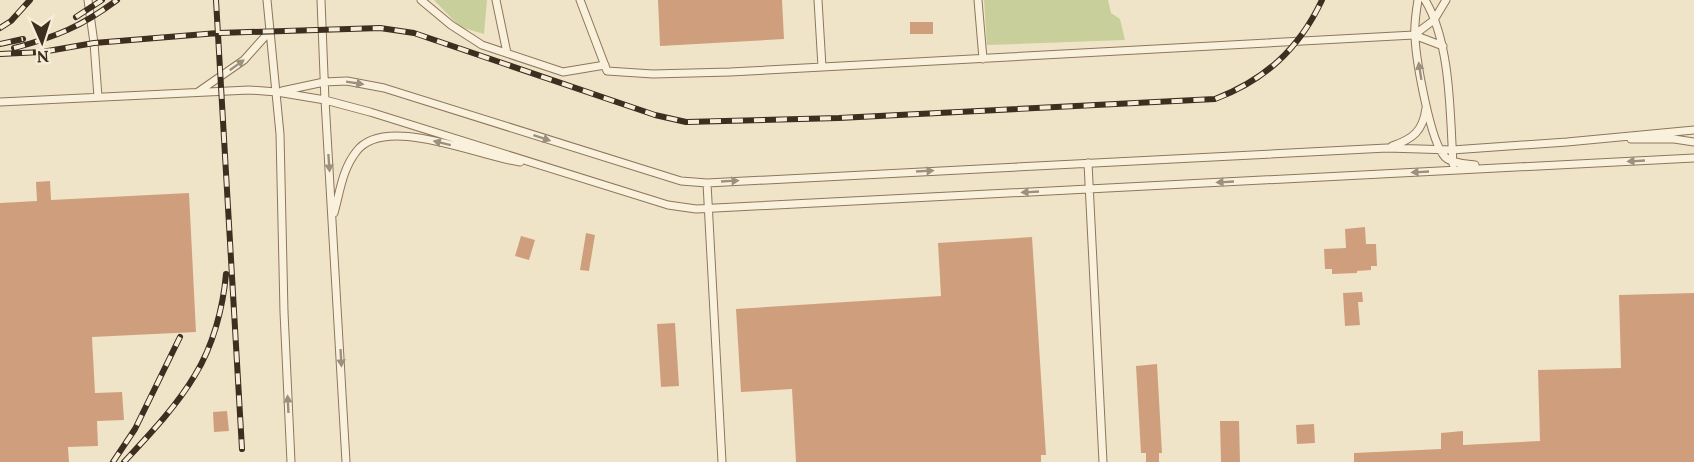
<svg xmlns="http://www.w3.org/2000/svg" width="1694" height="462" font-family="Lora,serif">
  <rect width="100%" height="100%" fill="#f0e4c8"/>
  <!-- green -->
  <path fill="#c9cf9b" d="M434 0H487L484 34 460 27Z
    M984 0H1108L1111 13 1120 19 1125 40 987 45Z"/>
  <!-- building -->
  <path fill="#cf9f7d" d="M658 0H782L784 39 660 46Z
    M910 22H933V34H910Z
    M50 181 51 200 189 193 196 332 92 337 95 393 122 392 124 420 97 421 98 446 68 447 69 462H0V203L37 201 36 182Z
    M1365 227 1366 244H1376L1377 266H1371V270L1357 271V273L1332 274V269H1325L1324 249 1346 248 1345 229Z
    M586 233 595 235 589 271 580 270Z
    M521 236 535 240 529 260 515 256Z
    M1032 237 1046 455H1041V462H796L792 389 741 392 736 309 941 296 938 243Z
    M1362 292 1363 302H1358L1360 325 1345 326 1343 293Z
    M1694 293V462H1354V453L1441 449V433L1463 431V445L1540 441 1538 370 1621 368 1619 295Z
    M675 323 679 386 661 387 657 324Z
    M1157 364 1162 453H1159V462H1146V453H1141L1136 366Z
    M227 411 229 431 214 432 213 412Z
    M1220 421H1239L1240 462H1221Z
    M1314 424 1315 443 1297 444 1296 425Z"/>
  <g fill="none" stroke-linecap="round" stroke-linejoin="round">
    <!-- lane casing -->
    <g stroke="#8d765c" stroke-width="9">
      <path id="lane" d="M88 0 94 43 98 97
        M267 0 280 134 284 312 291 462
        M321 0 325 100 346 462
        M421 0 451 25 482 45 563 72 605 65
        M496 0 507 53
        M580 0 607 71 653 74 730 72 1414 35 1443 46
        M818 0 822 67
        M978 0 983 59
        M1418 0C1416 12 1414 25 1415 37 1416 59 1430 142 1445 157 1453 164 1466 164 1475 165
        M1425 0C1451 43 1450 114 1453 164
        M1414 35 1434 20 1446 0
        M282 91 324 82 347 81 384 88 681 181 707 183 1387 148 1452 150 1567 142 1694 130
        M198 92 244 60 270 31
        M0 102 249 90 277 92 325 100 370 112 668 205 696 209 1694 158
        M1631 139H1674L1694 142
        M1392 146C1413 139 1423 131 1426 108
        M1088 163 1103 462
        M707 183 722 462
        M334 213C340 192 342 170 356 152 384 113 480 157 520 162"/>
    </g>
    <!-- lane -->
    <use href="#lane" stroke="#faf1dc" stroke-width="7"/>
    <!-- rail casing -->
    <g stroke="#3d2e20" stroke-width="6">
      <path id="rail" d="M216 0 242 449
        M76 17 102 0
        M0 28 11 21 30 0
        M0 44 23 39
        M14 48C56 37 82 26 117 0
        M0 54 42 52 94 43 218 33 380 28 414 33 655 115 686 122 839 118 1215 99C1265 80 1299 49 1322 0
        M113 462 135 429 180 337
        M124 462C149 435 176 407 195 375 213 346 223 308 226 274"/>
    </g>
    <!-- rail -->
    <use href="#rail" stroke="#f7eed8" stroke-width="4" stroke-dasharray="11" stroke-linecap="butt"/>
  </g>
  <!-- one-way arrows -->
  <defs><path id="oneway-solid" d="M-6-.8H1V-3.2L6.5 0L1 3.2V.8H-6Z" transform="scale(1.5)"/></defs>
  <g fill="#9c907e">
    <use href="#oneway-solid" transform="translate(237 65) rotate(-36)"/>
    <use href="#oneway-solid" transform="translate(1420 71) rotate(-99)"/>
    <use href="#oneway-solid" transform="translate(355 83) rotate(9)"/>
    <use href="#oneway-solid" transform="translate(542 138) rotate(18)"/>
    <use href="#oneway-solid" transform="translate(442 143) rotate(-166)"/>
    <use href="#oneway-solid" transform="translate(1636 161) rotate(177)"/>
    <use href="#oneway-solid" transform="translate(329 163) rotate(86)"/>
    <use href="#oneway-solid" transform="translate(925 171) rotate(-3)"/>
    <use href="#oneway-solid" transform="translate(1420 172) rotate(177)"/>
    <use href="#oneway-solid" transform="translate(730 181) rotate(-3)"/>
    <use href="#oneway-solid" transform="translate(1225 182) rotate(177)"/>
    <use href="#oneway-solid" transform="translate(1030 192) rotate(177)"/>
    <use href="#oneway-solid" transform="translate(341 358) rotate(87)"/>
    <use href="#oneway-solid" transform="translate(288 404) rotate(-93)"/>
  </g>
  <!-- north arrow -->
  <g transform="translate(42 42) rotate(177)" stroke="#f7eed8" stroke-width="4.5" paint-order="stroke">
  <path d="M0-4.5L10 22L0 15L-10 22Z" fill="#3d2e20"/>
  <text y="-9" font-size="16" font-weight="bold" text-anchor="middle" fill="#3d2e20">N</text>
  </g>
</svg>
